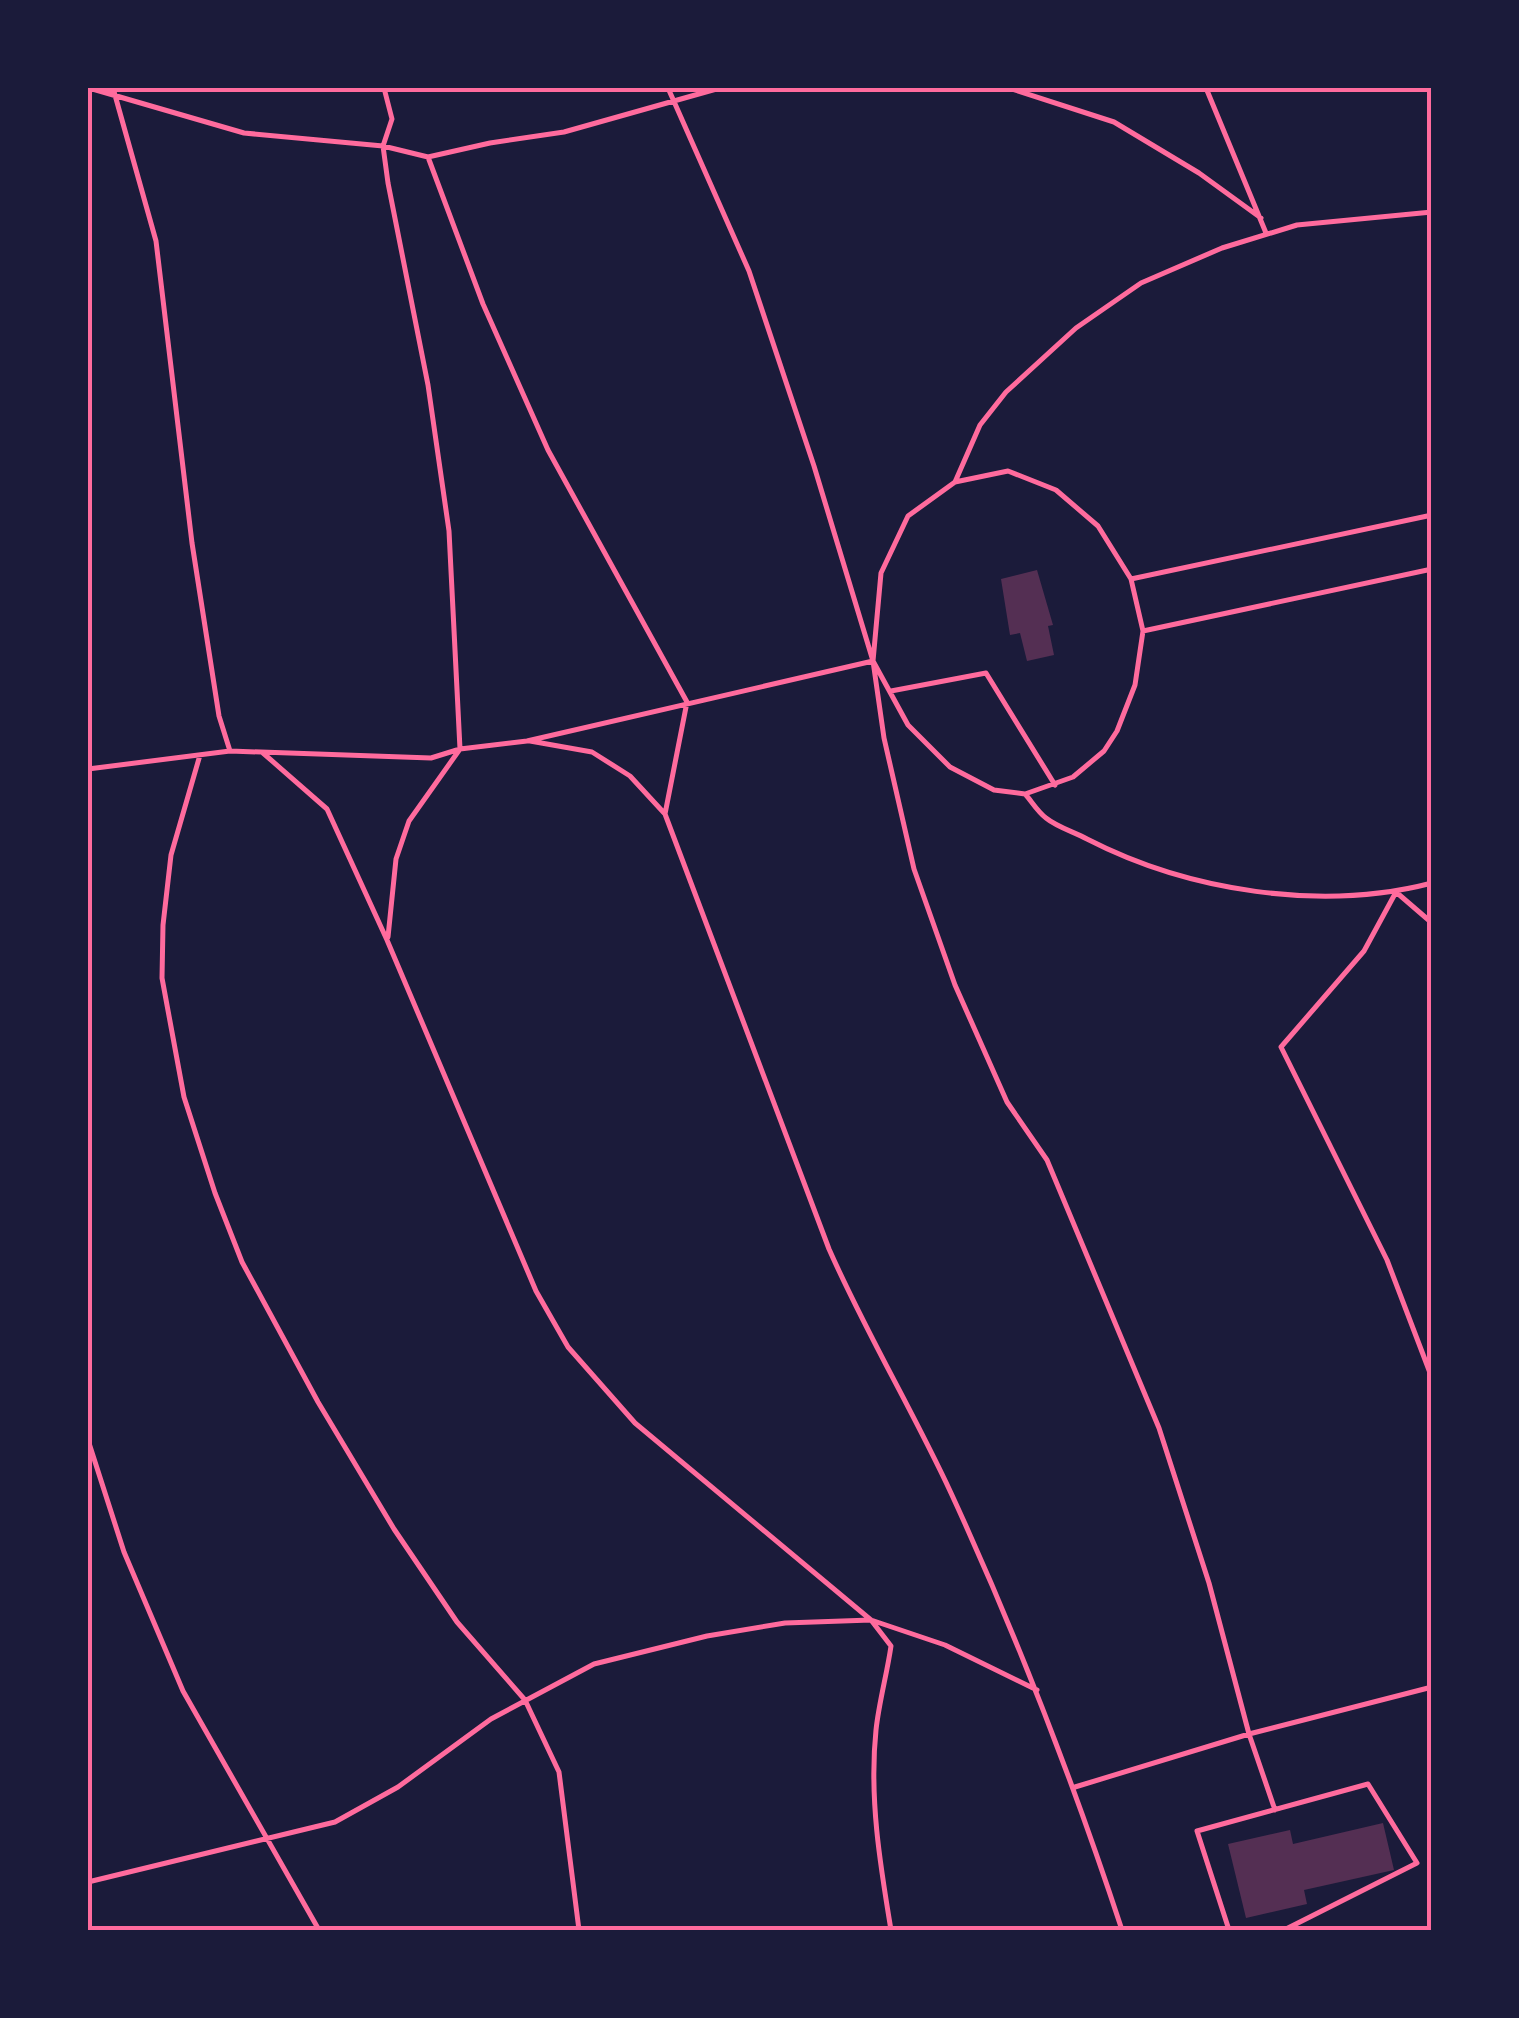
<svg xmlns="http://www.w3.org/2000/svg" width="1519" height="2018" font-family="'Asap Condensed',sans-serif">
  <rect width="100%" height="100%" fill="#1b1b3a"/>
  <!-- building -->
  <path fill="#542f53" d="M1037 570 1053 625 1048 626 1054 655 1027 661 1020 633 1010 635 1001 579Z
    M1383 1823 1394 1870 1304 1890 1307 1904 1246 1918 1228 1844 1290 1830 1293 1844Z"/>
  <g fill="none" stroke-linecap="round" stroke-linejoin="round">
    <!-- service -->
    <path stroke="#ff6b9d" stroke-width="5" d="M89 88 244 133 383 146 428 157 490 143 564 132 720 88
      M113 88 156 241 192 543 219 716 230 751
      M384 88 392 119 383 146 388 183 428 385 449 531 460 749 409 821 396 859 388 937
      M668 88 749 271 814 466 873 661 884 738 914 869 955 985 1007 1102 1047 1160 1159 1428 1209 1583 1249 1734 1275 1810
      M1009 88 1114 122 1199 173 1261 218
      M1206 88 1266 233
      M428 157 483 304 548 450 687 702 665 814 829 1249C866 1333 913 1411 951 1493 1017 1636 1073 1781 1122 1930
      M1008 471 1056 490 1098 526 1131 579 1143 631 1135 685 1117 731 1104 751 1073 777 1025 794 994 790 950 767 908 725 873 661 881 573 908 516 955 482Z
      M955 482 980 425 1006 392 1076 328 1141 283 1222 248 1297 225 1432 212
      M1131 579 1432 515
      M1143 631 1432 569
      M891 691 986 673 1055 785
      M530 741 592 752 630 776 665 814
      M263 753 327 809 387 940 536 1291 568 1347 635 1423 871 1620 891 1646C887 1674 879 1702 876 1730 869 1797 880 1864 891 1930
      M200 755 171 855 163 925 162 978 184 1097 215 1193 242 1262 318 1402 394 1529 457 1622 525 1700 559 1772 579 1930
      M88 769 230 751 431 758 460 749 527 741 873 661
      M1026 795C1032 802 1038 812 1046 818 1057 827 1074 832 1087 839 1188 891 1321 912 1432 883
      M1432 923 1396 892 1364 951 1281 1047 1387 1260 1432 1378
      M88 1440 124 1552 183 1691 319 1930
      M1075 1787 1249 1734 1432 1687
      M88 1882 335 1822 398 1787 491 1719 594 1664 707 1636 785 1623 871 1620 945 1645 1037 1690
      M88 1916 90 1930
      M1229 1930 1197 1831 1368 1784 1417 1863 1284 1930"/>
  </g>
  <!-- border -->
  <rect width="1519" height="2018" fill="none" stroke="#1b1b3a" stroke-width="180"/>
  <rect x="90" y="90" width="1339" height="1838" fill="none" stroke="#ff6b9d" stroke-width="4"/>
</svg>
